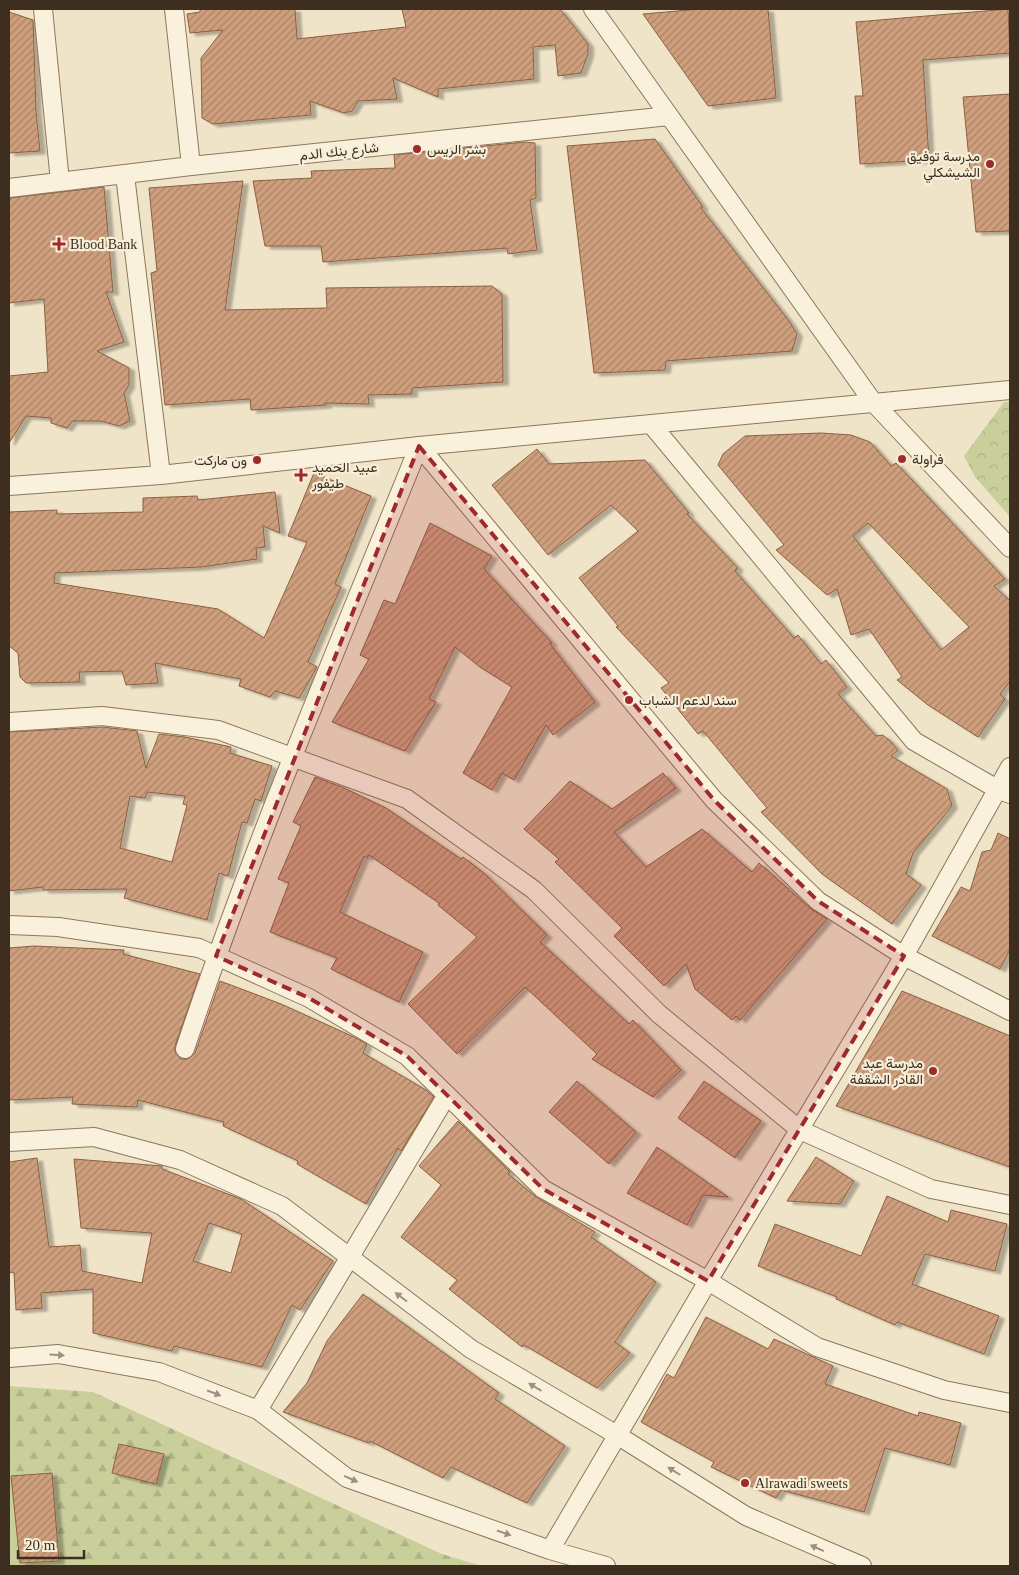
<svg xmlns="http://www.w3.org/2000/svg" width="1019" height="1575" font-family="'Times New Roman',Vazirmatn,serif">
  <defs>
    <pattern id="forest-firs" width="22" height="20" patternUnits="userSpaceOnUse" patternTransform="scale(1.25)"><rect width="22" height="20" fill="#c9cf9b"/><path d="M5 1l3.5 6h-7zM16 11l3.5 6h-7z" fill="#aeb285"/></pattern>
    <pattern id="park-crowns" width="20" height="18" patternUnits="userSpaceOnUse" patternTransform="scale(1.25)"><rect width="20" height="18" fill="#c9cf9b"/><path d="M2 6a3 3 0 1 1 6 0M12 15a3 3 0 1 1 6 0" fill="none" stroke="#aeb285"/></pattern>
    <pattern id="building-hatch" width="6" height="6" patternUnits="userSpaceOnUse" patternTransform="scale(1.25)"><rect width="6" height="6" fill="#cf9f7d"/><path d="M-1 1l2-2M0 6l6-6M5 7l2-2" fill="none" stroke="#a98266"/></pattern>
    <filter id="shadow"><feDropShadow dx="5.5" dy="3" stdDeviation="1" flood-color="#0004"/></filter>
  </defs>
  <rect width="100%" height="100%" fill="#f0e4c8"/>
  <!-- forest -->
  <path fill="url(#forest-firs)" d="M9 1386 93 1392 442 1554 481 1566H9Z"/>
  <!-- park -->
  <path fill="url(#park-crowns)" d="M1004 402H1010V517L975 477 964 456Z"/>
  <!-- building -->
  <path fill="url(#building-hatch)" stroke="#8d5f41" fill-rule="evenodd" filter="url(#shadow)" d="M200 9H295L297 39 406 27 402 9H560L588 44V54L581 73 558 76 555 45 533 47 534 79 438 89V97L393 78 397 99 358 101 352 111 344 113 310 101 311 115 213 124 202 118 201 58 223 30 190 33 187 14 200 12Z
    M700 9H768L776 98 708 106 643 14Z
    M1008 9 1010 53 923 60 929 160 860 164 855 96H863L856 22Z
    M9 12 33 20 36 112 40 151 9 153Z
    M1010 94V231L976 232 963 97Z
    M655 139 703 207 701 208 789 321 797 334 792 351 666 361 665 370 594 373 567 146Z
    M525 142 535 143 536 198 530 200 537 250 508 254 507 248 323 262 321 246H265L253 181 312 178 311 171 395 168 394 155Z
    M243 181 225 310 327 308 326 288 492 286 502 294 503 382 412 388V394L368 395 369 404 326 403V405L251 410 250 399 165 405 151 273 157 271 149 188Z
    M104 187 113 292H106L124 342 97 351 129 368V385L124 393 130 421 119 426 101 421H72L67 428 51 423V418L26 416 9 443V376L48 372 44 299 9 303V198Z
    M821 433 851 435 870 442 891 466 896 463 1005 579 994 586 1010 601V681L1000 694 1005 699 978 737 928 705 897 680 902 677 869 629 851 635 837 589 827 595 776 550 784 545 718 465 723 454 745 436ZM868 523 969 627 941 650 853 536Z
    M537 449 549 464 645 460 689 513 687 514 738 568 735 571 794 638 798 635 821 664 826 660 847 687 838 694 876 736 883 735 890 741 898 750 891 756 947 789 952 806 913 853 906 874 921 885 892 924 822 874 761 812 767 808 703 731 698 734 661 688 669 683 616 627 618 626 579 578 638 531 611 505 548 555 492 485Z
    M314 473 371 496 335 584 341 587 308 662 317 667 299 698 275 691 270 697 239 686 241 679 155 663 158 683 126 685 122 671 79 672 80 682 26 683 20 677 18 653 9 646V512L57 510V514L143 512V498L197 496 198 500 275 492 280 533 263 526 265 547 256 548 257 559 201 567 55 573 54 583 218 609 264 638 307 542 288 536Z
    M430 523 492 556 484 569 552 643 550 644 595 702 553 735 546 725 514 780 502 773 492 790 463 773 512 687 480 667 455 647 429 699 436 702 405 751 332 722 369 659 360 655 384 600 395 604Z
    M102 727 137 731 146 768 159 734 185 737 231 747 230 753 272 766 261 801 255 799 247 823 242 822 228 876 219 873 207 920 124 898 127 889 43 890V887L9 891V732ZM147 792 185 796 183 804 187 805 172 862 120 848 130 796 145 798Z
    M663 773 676 788 614 832 646 867 702 829 752 872 759 863 811 909 827 919 740 1020 736 1016 732 1020 695 989 686 964 664 986 614 936 622 928 555 862 559 859 524 829 570 781 612 809Z
    M315 777 342 787 386 808 461 859 463 857 485 874 547 935 540 942 629 1024 633 1020 681 1070 653 1097 592 1059 597 1054 525 987 457 1054 408 1004 477 937 438 905 439 903 369 855 367 858 364 856 340 912 423 952 399 1002 331 969 337 958 270 932 289 883 278 879 301 826 293 822Z
    M998 833 1010 839V949L1000 969 932 936 961 887 970 891 982 852 991 850Z
    M34 946 124 950 123 954 200 974 175 1046V1052L181 1059H188L195 1053 220 981 281 1004 354 1037 367 1044 363 1053 426 1090 434 1097 401 1151 398 1148 366 1204 297 1164 298 1161 223 1126 224 1122 138 1100 137 1107 72 1104 73 1097 9 1100V948Z
    M902 991 1010 1036V1167L836 1106Z
    M577 1081 636 1132 609 1164 549 1112Z
    M704 1081 761 1121 735 1158 678 1118Z
    M458 1121 510 1172 508 1174 536 1197 595 1232 591 1237 656 1282 615 1342 630 1353 597 1388 524 1345 522 1347 449 1289 457 1280 401 1237 441 1185 419 1166Z
    M657 1147 728 1197 703 1195 687 1225 627 1193Z
    M816 1157 854 1181 840 1204 787 1201Z
    M37 1158 49 1247 80 1245 82 1271 142 1283 152 1233 81 1228 74 1159 162 1166V1169L241 1199 333 1261 300 1310 292 1305 262 1367 174 1346 172 1351 93 1333V1289L41 1293 42 1308 16 1310 14 1272 9 1273V1162ZM209 1223 242 1234 231 1273 193 1261Z
    M887 1196 948 1222 951 1210 1007 1224 995 1271 925 1254 912 1284 999 1316 984 1354 897 1322 895 1325 836 1299 837 1297 758 1266 775 1224 861 1256Z
    M363 1294 499 1393 495 1399 565 1446 527 1503 451 1467 443 1478 370 1441 369 1443 283 1412 307 1383 327 1341Z
    M706 1317 768 1349 774 1339 833 1366 825 1384 918 1416 919 1412 961 1423 950 1465 885 1448 864 1512 781 1490 776 1498 711 1467 714 1462 641 1422 667 1374 674 1378Z
    M119 1444 164 1454 156 1484 112 1473Z
    M52 1473 59 1561 20 1563 11 1476Z"/>
  <g fill="none" stroke-linecap="round" stroke-linejoin="round">
    <!-- street casing -->
    <g stroke="#8d765c" stroke-width="20">
      <path id="street" d="M43 9 60 182
        M174 9 191 166
        M593 9 873 402 1010 548
        M125 175 161 475
        M9 188 191 166 669 116
        M651 424 914 741 997 789 1010 794
        M9 486 161 475 419 446 1010 390
        M9 722 102 716 218 730 407 799 534 890 659 1014 800 1130 931 1189 1010 1205
        M9 925 58 927 199 948 309 998 407 1056 543 1189 708 1281 817 1347 944 1390 1010 1403
        M185 1049C253 844 338 646 419 446L714 800 818 901 904 956 1010 1011
        M9 1142 94 1137 180 1160 282 1206 471 1349 617 1435 746 1516 862 1566
        M9 1358 58 1354 159 1372 258 1410 347 1478 550 1550 606 1566
        M258 1410 447 1095
        M550 1550 708 1281 904 956 1010 767"/>
    </g>
    <!-- street -->
    <use href="#street" stroke="#faf1dc" stroke-width="18"/>
  </g>
  <!-- one-way arrows -->
  <defs><path id="oneway-solid" d="M-6-.8H1V-3.2L6.5 0L1 3.2V.8H-6Z" transform="scale(1.25)"/></defs>
  <g fill="#9c907e">
    <use href="#oneway-solid" transform="translate(401 1297) rotate(-143)"/>
    <use href="#oneway-solid" transform="translate(57 1355) rotate(3)"/>
    <use href="#oneway-solid" transform="translate(535 1387) rotate(-149)"/>
    <use href="#oneway-solid" transform="translate(214 1393) rotate(21)"/>
    <use href="#oneway-solid" transform="translate(674 1471) rotate(-148)"/>
    <use href="#oneway-solid" transform="translate(351 1479) rotate(24)"/>
    <use href="#oneway-solid" transform="translate(504 1533) rotate(19)"/>
    <use href="#oneway-solid" transform="translate(817 1548) rotate(-156)"/>
  </g>
  <!-- marked area -->
  <path fill="#9e2a2b" fill-opacity="0.2" stroke="#9e2a2b" stroke-width="4" stroke-dasharray="10 6" stroke-linejoin="round" d="M419 446 714 800 818 901 904 956 708 1281 543 1189 407 1056 309 998 216 956Z"/>
  <!-- markers -->
  <g fill="#9e2a2b" stroke="#f7eed8" stroke-width="2">
    <circle cx="417" cy="149" r="5"/>
    <circle cx="990" cy="164" r="5"/>
    <path d="M56.5 236.5h5v5h5v5h-5v5h-5v-5h-5v-5h5z"/>
    <circle cx="902" cy="459" r="5"/>
    <circle cx="257" cy="460" r="5"/>
    <path d="M298.5 467.5h5v5h5v5h-5v5h-5v-5h-5v-5h5z"/>
    <circle cx="629" cy="700" r="5"/>
    <circle cx="933" cy="1071" r="5"/>
    <circle cx="745" cy="1483" r="5"/>
  </g>
  <g text-anchor="middle" stroke-width="4.5" stroke-linejoin="round" paint-order="stroke">
    <!-- poi labels -->
    <g font-size="14" fill="#3d2e20" stroke="#f7eed8" text-anchor="start">
      <text x="427" y="154">بشر الريس</text>
      <text x="980" y="161" text-anchor="end">مدرسة توفيق<tspan x="980" dy="16">الشيشكلي</tspan></text>
      <text x="70" y="249">Blood Bank</text>
      <text x="912" y="464">فراولة</text>
      <text x="247" y="465" text-anchor="end">ون ماركت</text>
      <text x="312" y="472">عبيد الحميد<tspan x="312" dy="16">طيفور</tspan></text>
      <text x="639" y="705">سند لدعم الشباب</text>
      <text x="923" y="1068" text-anchor="end">مدرسة عبد<tspan x="923" dy="16">القادر الشقفة</tspan></text>
      <text x="755" y="1488">Alrawadi sweets</text>
    </g>
    <!-- street labels -->
    <g font-size="14" fill="#3d2e20" stroke="#f7eed8">
      <text transform="translate(339 151) rotate(-6)" y="5">شارع بنك الدم</text>
    </g>
  </g>
  <!-- border -->
  <rect width="1019" height="1575" fill="none" stroke="#3d2e20" stroke-width="20"/>
  <!-- scale -->
  <path d="M18 1550v8h66v-8" fill="none" stroke="#3d2e20" stroke-width="2.5"/>
  <text x="25" y="1550" font-size="15" fill="#3d2e20" stroke="#f7eed8" stroke-width="4" paint-order="stroke">20 m</text>
</svg>
